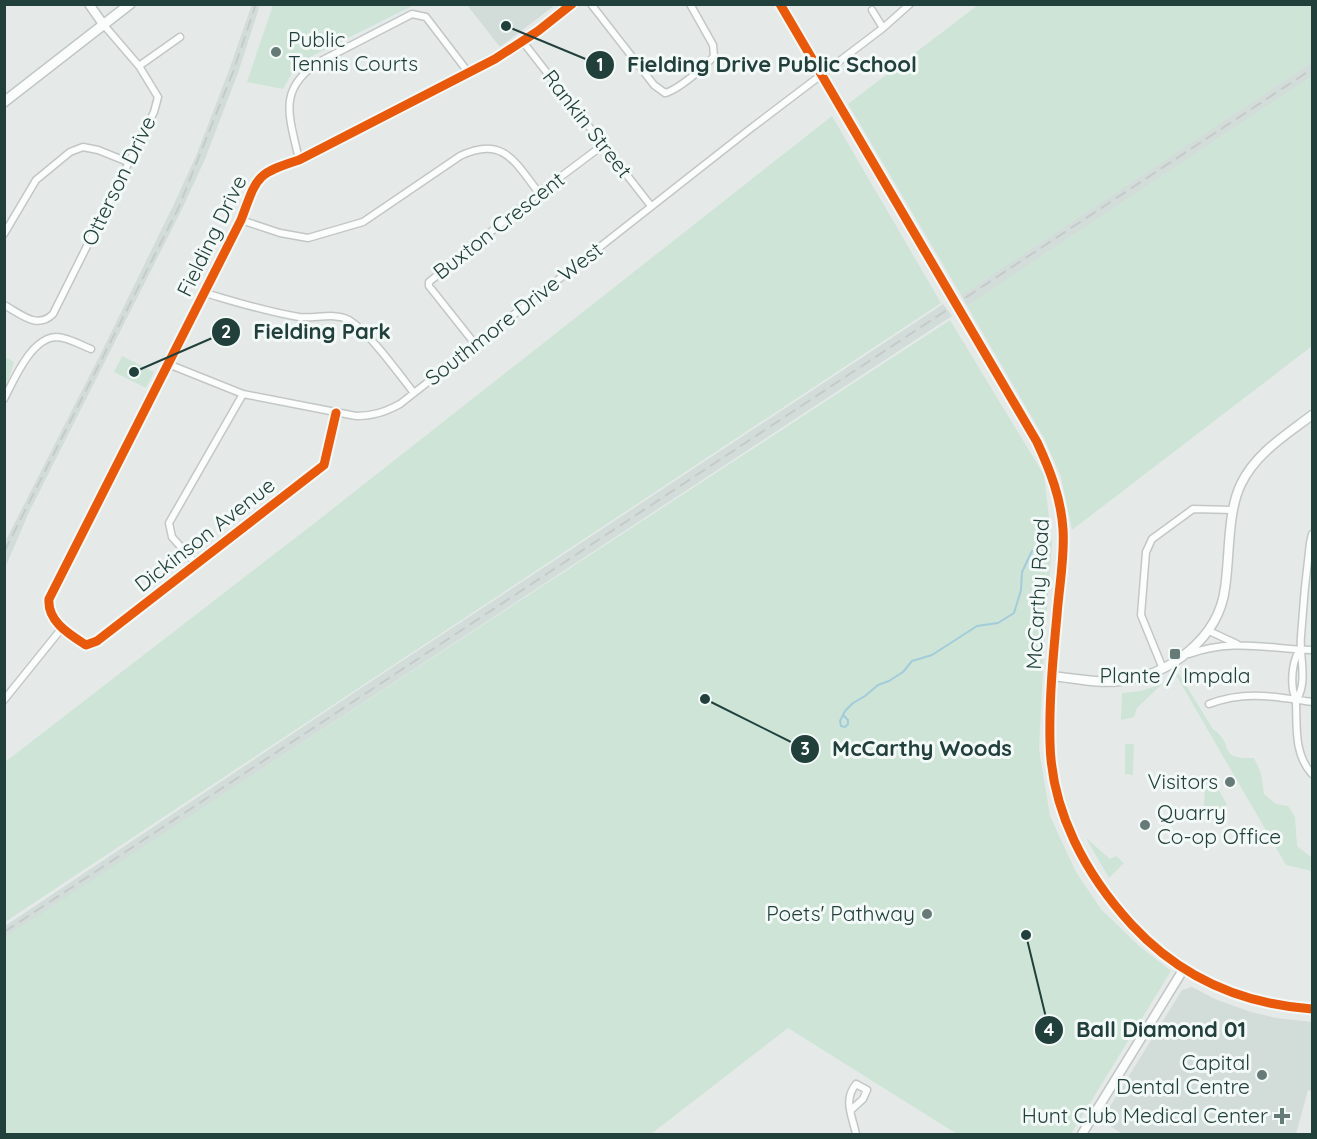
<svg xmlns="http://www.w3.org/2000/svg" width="1317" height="1139" font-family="Quicksand,sans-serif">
  <rect width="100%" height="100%" fill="#e5eae9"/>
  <!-- built -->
  <path fill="#d2dcd9" d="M252 4 260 5 238 73 205 159 182 209 29 512 5 568V542L102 351 173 206 196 156 229 70Z
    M467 5H555L500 47Z
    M1312 62V76L967 306 961 295Z
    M943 304 952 316 5 938V926L358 690Z
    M1192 987 1215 999 1251 1012 1276 1018 1312 1022V1091L1308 1090 1296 1134H1123L1101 1121 1182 990Z"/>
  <!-- green -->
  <path fill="#cde4d7" d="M273 5V4L414 5 308 58 292 73 283 89 247 82Z
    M978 5H1312V62L961 295 848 104Z
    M1312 76V346L1072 530 1061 477 1044 438 967 306Z
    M832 116 941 303 5 922V762L316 522Z
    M950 320 1044 475 1052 543 1044 650 1039 749 1050 816 1076 872 1101 909 1139 946 1171 971 1071 1134H957L788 1028 651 1134H5V937Z
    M122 356 154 372 146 388 114 372Z
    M5 357 14 362 5 390Z
    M1179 674 1213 729C1236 745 1215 759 1254 758L1261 773 1264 794 1276 804 1288 806 1295 817 1297 846 1312 858V871L1286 865 1176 675Z
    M1162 684 1137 708 1134 717 1121 720 1122 693 1141 691Z
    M1125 744H1134L1133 775 1125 774Z
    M1212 777 1227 805 1209 813 1200 811 1204 806 1205 781Z
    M1086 838 1110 859 1116 856 1124 863 1109 878Z"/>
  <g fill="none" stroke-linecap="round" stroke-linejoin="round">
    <!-- stream -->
    <path stroke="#a3ccdb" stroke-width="2" d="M843 715 848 720V724L845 727 841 726 840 721 845 711 853 703 865 696 878 685 889 681 903 672 912 661 932 655 977 626 998 623 1014 613 1021 590 1022 572 1032 551"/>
    <!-- minor casing -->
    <g stroke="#c2c7c6" stroke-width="9">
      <path id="minor" d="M591 4 654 85 665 93C678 90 706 66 714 56L713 45 690 4
        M872 10 883 28
        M523 42 651 206
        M139 66 180 37
        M299 160C290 117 276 90 319 62L412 14 426 17 468 72
        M241 220 280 233 308 238 363 222 460 156C503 135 515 162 539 193
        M4 234 36 180 70 152 83 147 98 150 128 162
        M205 293C236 302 267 312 299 317 315 319 334 312 349 320 369 332 399 374 414 393
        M4 305C21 314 37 330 53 314L154 112 158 97 139 66 103 24
        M475 344 429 286V282L539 193 603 145
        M168 364 243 394 356 416C373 416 385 412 400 404L750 129 883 28 910 4
        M4 399C14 380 31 338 56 337 68 337 80 345 91 349
        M336 413 324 465 97 641 86 645C69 634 47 621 49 599L241 220C257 178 254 174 299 160L495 59 538 31 572 4
        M196 564 172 537 169 523 243 394
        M1209 631 1237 644
        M1300 649C1293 660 1291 676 1293 690 1294 695 1296 698 1296 703 1297 728 1294 754 1312 774
        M1189 654C1233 638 1268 649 1312 650
        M1163 669 1141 615 1146 552 1152 539 1193 509 1233 510
        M1297 699C1308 681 1299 656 1301 636 1303 605 1306 574 1310 543L1312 534
        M4 700 62 628
        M1209 704C1246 690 1275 697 1312 702
        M851 1110 863 1099 867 1090 856 1084C843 1100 852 1115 856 1134"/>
    </g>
    <!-- tertiary casing -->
    <g stroke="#c2c7c6" stroke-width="11">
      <path id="tertiary" d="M89 4 103 24
        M780 4 1037 442C1050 470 1061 498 1063 529 1065 557 1059 587 1057 615 1053 657 1049 700 1050 742 1051 811 1086 875 1132 925 1181 978 1241 1004 1312 1009
        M1052 676C1074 678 1098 684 1120 681 1169 676 1219 638 1225 588 1230 556 1227 513 1241 484 1256 453 1286 435 1312 415
        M1082 1134 1183 970"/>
    </g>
    <!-- secondary casing -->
    <g stroke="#c0c8c6" stroke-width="12">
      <path id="secondary" d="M4 102 130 4"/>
    </g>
    <!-- minor -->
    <use href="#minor" stroke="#fbfcfc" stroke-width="6"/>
    <!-- tertiary -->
    <use href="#tertiary" stroke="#fbfcfc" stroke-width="8"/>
    <!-- secondary -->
    <use href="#secondary" stroke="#fbfcfc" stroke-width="9"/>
    <!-- rail -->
    <path stroke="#c6cbca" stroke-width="2" stroke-dasharray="12 6" stroke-linecap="butt" d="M4 552 178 209 233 72 256 4
      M4 932 1312 69"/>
    <!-- cycleway casing -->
    <g stroke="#f3f9f7" stroke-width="13">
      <path id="cycleway" d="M780 4 1037 442C1050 470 1061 498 1063 529 1065 557 1059 587 1057 615 1053 657 1049 700 1050 742 1051 811 1086 875 1132 925 1181 978 1241 1004 1312 1009
        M336 413 324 465 97 641 86 645C69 634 47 621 49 599L241 220C257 178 254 174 299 160L495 59 538 31 572 4"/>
    </g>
    <!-- cycleway -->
    <use href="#cycleway" stroke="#e8590c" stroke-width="9"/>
  </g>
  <!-- markers -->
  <g fill="#667b78" stroke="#f3f9f7" stroke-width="2">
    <circle cx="276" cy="52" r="6"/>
    <rect x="1169" y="648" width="12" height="12" rx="3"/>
    <circle cx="1230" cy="782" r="6"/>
    <circle cx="1145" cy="825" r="6"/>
    <circle cx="927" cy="914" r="6"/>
    <circle cx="1262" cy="1075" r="6"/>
    <path d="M1279 1107h6v6h6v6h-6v6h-6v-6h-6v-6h6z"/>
  </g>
  <g text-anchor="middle" stroke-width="6" stroke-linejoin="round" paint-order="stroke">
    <!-- poi labels -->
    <g font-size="21" fill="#213f3b" stroke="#f3f9f7" text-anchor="end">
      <text x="288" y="47" text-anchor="start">Public<tspan x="288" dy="24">Tennis Courts</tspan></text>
      <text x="1175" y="683" text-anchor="middle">Plante / Impala</text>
      <text x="1218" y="789">Visitors</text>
      <text x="1157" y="820" text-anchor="start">Quarry<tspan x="1157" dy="24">Co-op Office</tspan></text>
      <text x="915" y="921">Poets' Pathway</text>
      <text x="1250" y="1070">Capital<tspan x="1250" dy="24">Dental Centre</tspan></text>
      <text x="1268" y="1123">Hunt Club Medical Center</text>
    </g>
    <!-- street labels -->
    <g font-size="21" fill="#213f3b" stroke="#f3f9f7">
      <text transform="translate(587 124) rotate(52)" y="7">Rankin Street</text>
      <text transform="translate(119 181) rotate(-64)" y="7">Otterson Drive</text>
      <text transform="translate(499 226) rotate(-38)" y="7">Buxton Crescent</text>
      <text transform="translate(212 236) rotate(-64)" y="7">Fielding Drive</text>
      <text transform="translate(514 314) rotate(-38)" y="7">Southmore Drive West</text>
      <text transform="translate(205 535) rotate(-38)" y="7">Dickinson Avenue</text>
      <text transform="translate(1038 594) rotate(-87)" y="7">McCarthy Road</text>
    </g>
  </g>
  <!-- callouts -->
  <path fill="none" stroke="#213f3b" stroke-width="2" d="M506 26L600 65M134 372L226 332M705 699L805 749M1026 935L1049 1030"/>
  <g fill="#213f3b" stroke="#f3f9f7" stroke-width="2">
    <circle cx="506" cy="26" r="6"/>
    <circle cx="134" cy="372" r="6"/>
    <circle cx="705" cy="699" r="6"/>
    <circle cx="1026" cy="935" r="6"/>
    <circle cx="600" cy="65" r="15"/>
    <circle cx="226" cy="332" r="15"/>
    <circle cx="805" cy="749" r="15"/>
    <circle cx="1049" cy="1030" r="15"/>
  </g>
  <g font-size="18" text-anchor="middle" font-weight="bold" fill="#fff">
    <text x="600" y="71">1</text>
    <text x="226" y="338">2</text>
    <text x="805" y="755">3</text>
    <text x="1049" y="1036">4</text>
  </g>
  <g font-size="22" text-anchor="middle" font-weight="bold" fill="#213f3b" stroke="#f3f9f7" stroke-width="6" stroke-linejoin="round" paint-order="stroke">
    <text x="772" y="72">Fielding Drive Public School</text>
    <text x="322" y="339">Fielding Park</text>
    <text x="922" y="756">McCarthy Woods</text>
    <text x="1161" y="1037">Ball Diamond 01</text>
  </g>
  <!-- border -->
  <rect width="1317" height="1139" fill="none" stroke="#213f3b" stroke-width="12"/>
</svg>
